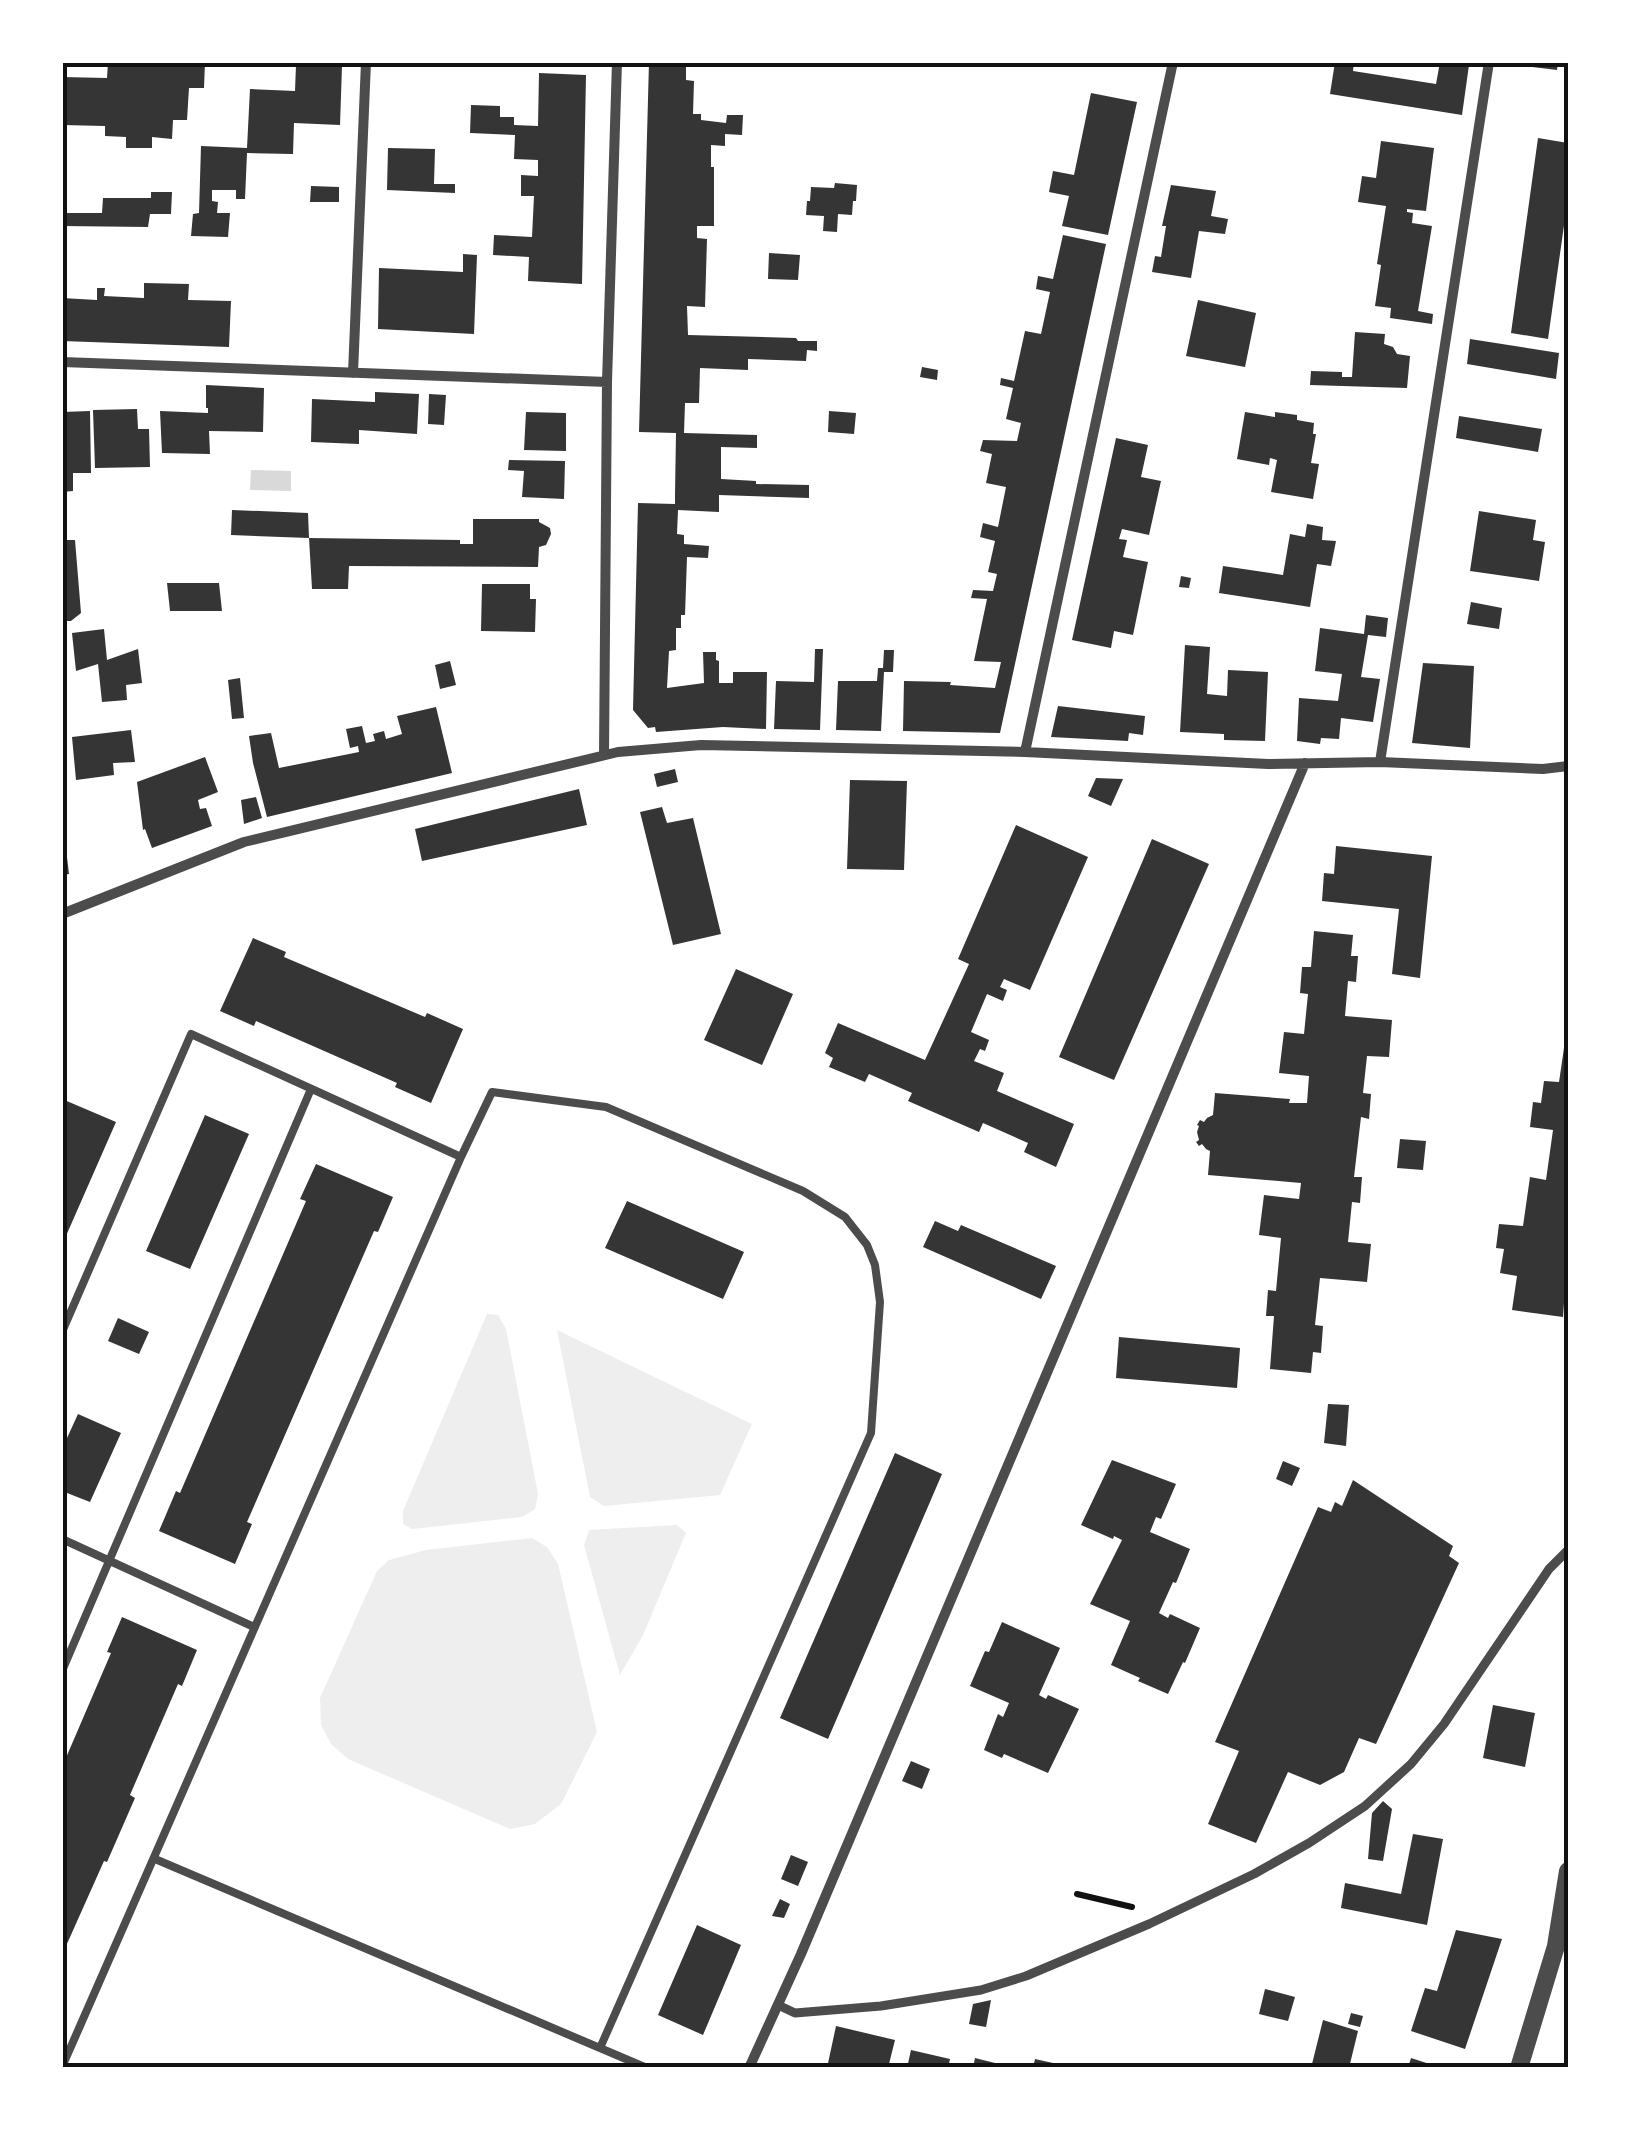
<svg xmlns="http://www.w3.org/2000/svg" width="1631" height="2130" font-family="Rubik,sans-serif">
  <rect width="100%" height="100%" fill="#fff"/>
  <!-- green -->
  <path fill="#eee" d="M487 1314 498 1315 506 1329 538 1494 535 1509 522 1517 412 1529 403 1524V1511Z
    M557 1330 752 1424 720 1495 604 1506 590 1497Z
    M677 1525 686 1533 643 1635 620 1675 584 1545 589 1530Z
    M532 1538 547 1547 558 1564 597 1732 561 1804 535 1824 510 1829 348 1759 331 1744 321 1725 320 1698 377 1571 389 1560 426 1550Z"/>
  <!-- water -->
  <path fill="#d9d9d9" d="M251 470 291 471V491L250 490Z"/>
  <!-- building -->
  <path fill="#353535" d="M108 62H205L204 88H189L187 120H173L172 139 152 137V148H126V137L105 136V126L62 125V77L107 78Z
    M649 62H686V80L694 81 693 114H701V120L726 123 727 115H743L742 135 725 134V146L711 145V167H714V226H697V238L707 239 705 307 687 306 688 335 796 338 798 341H817V351L807 350 806 361 748 359V370L700 368 699 403H685L684 433 757 435V448L721 447V479L756 481V484L809 485V498L719 495V512L678 510 677 534 684 535V544L709 546 708 558 687 557 685 615H681V628H676V650L669 651 667 688 704 683 703 652H716V660L719 661V683H733V672H767L766 729 723 727 656 732 655 727 648 728 633 710 638 503 675 504V494L676 433 639 432Z
    M1335 62H1354L1353 71 1436 84 1440 62 1469 65 1462 115 1330 94Z
    M1518 62H1558L1557 70 1517 65Z
    M296 65 342 66 340 125 294 123 293 154 247 153 245 199H236V190H212V201L218 202 217 213H230L228 237 191 236 193 214 199 213 201 146 247 148 250 89 295 91Z
    M539 73 586 75 582 284 528 281 529 257 493 255 494 235 532 237 534 196H521V175L538 176V160L514 159 515 135 470 133 471 105 500 106V117H514V125L538 126Z
    M1091 93 1137 102 1108 235 1062 226 1069 196 1049 192 1053 171 1074 175Z
    M1538 138 1568 143V197L1548 339 1511 333Z
    M1381 141 1434 148 1426 211 1407 209V212L1413 213 1412 223 1432 226 1418 311 1433 314 1432 324 1390 318 1391 308 1375 306 1381 265 1377 264 1386 206 1358 202 1362 176 1376 178Z
    M388 148 435 149 434 184H455V193L387 190Z
    M835 183 857 185 856 201H853L852 215 838 214 837 232 823 231 824 216 806 215 807 201H810L811 187 834 188Z
    M1171 185 1216 191 1211 216 1228 219 1225 234 1199 231 1191 278 1152 272 1155 256 1161 257 1166 226H1162Z
    M311 186 339 187V202H310Z
    M151 192H172L171 214H150L148 227 62 226V213H102L103 198H151Z
    M1063 235 1106 244 1000 733 903 731 904 681 951 682 950 685 995 688 1001 662 974 661 987 599 971 598 973 590 993 591 997 574 988 572 995 541 980 537 983 523 998 527 1006 487 986 483 992 454 980 451 983 440 1017 441 1021 423 1006 419 1013 388 1000 385 1001 378 1014 381 1025 331 1041 334 1050 292 1036 289 1038 276 1053 279Z
    M769 253 800 255 798 280 768 279Z
    M463 254 477 255 474 334 378 329 379 268 463 272Z
    M144 283 189 284 188 300 231 301 229 347 62 341V298L97 300V288H105L104 296 144 298Z
    M1198 300 1256 313 1245 367 1186 356Z
    M1355 332 1385 334 1384 344 1393 347 1397 354 1410 356 1407 388 1310 385 1311 371 1342 372V377H1352Z
    M1470 339 1559 353 1556 379 1467 364Z
    M922 367 938 370 937 380 920 377Z
    M206 385 264 388 263 432 209 431 210 454 162 453 160 411 208 413V408H206Z
    M375 392 419 394 417 434 359 430V444L311 442 312 399 375 402Z
    M429 394 446 395 444 425 428 424Z
    M137 409 138 429H149L150 467 95 468 93 410Z
    M90 411 91 473H73V491L62 492V412Z
    M829 411 856 413 854 434 828 432Z
    M526 412 566 413V451L524 450Z
    M1245 412 1275 417V412L1297 415V420L1314 423 1313 434H1316L1311 463 1319 464 1313 499 1271 492 1277 460 1270 458 1269 465 1237 459Z
    M1459 416 1542 429 1538 452 1456 438Z
    M1116 438 1148 445 1141 477 1161 481 1149 535 1122 529 1119 539 1127 540 1123 557 1148 562 1133 635 1114 631 1111 648 1072 640Z
    M509 460 565 461 564 499 522 497 524 471 508 470Z
    M232 510 308 513 309 538 231 535Z
    M1479 511 1536 520 1533 540 1545 542 1539 581 1470 571Z
    M473 519H539V522L550 528 551 534 546 545 539 547 538 567 349 566 348 589H312L309 538 460 540V544H473Z
    M1307 524 1323 527 1322 540 1336 541 1331 566 1317 564 1310 607 1219 593 1223 566 1283 575 1290 534 1305 537Z
    M62 540H75L81 613 71 621H62Z
    M1181 576 1191 578 1189 588 1179 587Z
    M167 583H219L222 611H170Z
    M482 584H530V599H536L535 632 481 631Z
    M1471 602 1502 608 1499 629 1467 624Z
    M1366 615 1388 618 1386 637 1368 635 1361 677 1380 679 1373 722 1341 718 1339 739 1321 738 1320 744 1297 741 1299 698 1338 701 1342 674 1315 671 1320 628 1364 634Z
    M104 629 107 660 138 649 142 683 126 685 127 700 102 702 98 664 76 671 72 633Z
    M1185 645 1210 647 1207 694 1227 696 1228 670 1268 672 1265 741 1224 740V734L1180 732Z
    M815 649H823L820 730 774 729 776 681 814 682Z
    M884 650H894L893 672H884L881 731 836 730 838 681H877L878 668H883Z
    M450 661 456 685 440 689 435 665Z
    M1423 663 1474 666 1470 748 1412 743Z
    M240 678 244 718 232 719 228 680Z
    M1058 706 1145 716 1143 735 1129 733 1128 741 1051 737Z
    M436 707 452 773 267 817 253 763 249 736 271 733 279 768 359 752 358 746 350 748 346 729 362 726 366 743 375 741 373 734 384 731 386 739 402 734 397 716Z
    M131 730 135 762 113 763 114 775 76 780 72 737Z
    M205 757 218 792 198 800 200 809 206 808 212 826 152 848 145 829 143 830 137 782Z
    M675 769 678 782 657 787 654 774Z
    M1096 778 1123 779 1111 806 1088 796Z
    M850 780 907 781 904 870 847 869Z
    M579 789 587 825 422 861 415 829Z
    M256 797 262 818 244 824 241 800Z
    M662 807 667 823 693 818 721 934 673 945 640 812Z
    M1016 825 1088 857 1030 990 1004 979 1000 987 1007 990 1003 1001 987 994 971 1032 989 1040 985 1051 980 1049 974 1061 1004 1073 997 1091 1074 1124 1056 1167 1024 1152 1028 1143 983 1123 979 1132 908 1101 912 1093 869 1074 865 1082 829 1067 833 1058 825 1053 838 1023 925 1060 969 964 958 959Z
    M1152 839 1209 864 1114 1080 1059 1057Z
    M1336 846 1432 856 1420 978 1392 974 1399 909 1322 901 1324 873 1334 874Z
    M62 849H66L69 874 62 875Z
    M1314 931 1353 935 1351 956H1358L1356 982 1348 981 1345 1016 1392 1020 1389 1057 1367 1056 1363 1093 1371 1094 1369 1119 1361 1117 1354 1177H1362L1360 1203 1352 1202 1348 1242 1371 1244 1367 1282 1320 1278 1315 1325 1323 1326 1321 1353 1313 1352 1311 1373 1270 1369 1274 1316H1266L1268 1290 1276 1291 1281 1238 1259 1235 1264 1195 1299 1199 1301 1183 1208 1175 1210 1151 1206 1149 1202 1144 1199 1146 1196 1142 1199 1140 1197 1132 1199 1126 1197 1125 1200 1120 1204 1122 1207 1118 1213 1115 1215 1093 1290 1099 1289 1103H1307L1309 1076 1279 1073 1284 1032 1304 1034 1308 994 1300 993 1302 967H1311Z
    M253 938 286 952 284 957 425 1017 427 1013 463 1029 431 1103 395 1087 397 1083 256 1021 254 1026 220 1011Z
    M736 969 793 994 762 1065 704 1040Z
    M1564 1048 1568 1049V1304L1564 1303 1563 1317 1512 1310 1517 1276 1500 1273 1504 1249 1496 1248 1499 1224 1523 1226 1530 1177 1546 1180 1553 1130 1530 1127 1533 1102 1541 1103 1544 1081 1559 1082Z
    M62 1099 116 1122 62 1245Z
    M205 1115 249 1134 190 1269 146 1251Z
    M1400 1139 1426 1141 1423 1170 1397 1168Z
    M316 1164 393 1197 378 1232 374 1231 247 1522 252 1524 235 1564 159 1531 176 1491 180 1493 306 1201 300 1199Z
    M627 1201 744 1252 723 1299 605 1248Z
    M935 1221 958 1231 961 1225 1056 1266 1041 1299 923 1247Z
    M118 1318 149 1332 139 1354 108 1341Z
    M1119 1337 1240 1348 1237 1388 1116 1378Z
    M1328 1404 1349 1405 1346 1446 1324 1443Z
    M78 1414 121 1433 90 1502 62 1491V1449Z
    M895 1453 942 1474 828 1739 780 1718Z
    M1112 1460 1176 1484 1161 1519 1156 1517 1150 1532 1190 1549 1176 1583 1173 1582 1159 1613 1168 1618 1170 1614 1200 1628 1185 1663 1183 1662 1168 1694 1138 1681 1140 1678 1111 1665 1130 1621 1090 1604 1122 1540 1114 1536 1113 1539 1081 1525Z
    M1283 1461 1300 1468 1292 1486 1276 1479Z
    M1353 1480 1453 1546 1449 1556 1459 1563 1376 1744 1359 1738 1344 1772 1320 1785 1288 1772 1256 1843 1208 1824 1239 1751 1215 1742 1318 1507 1331 1512 1335 1502 1342 1506Z
    M122 1617 197 1650 182 1686 178 1684 130 1795 135 1798 107 1862 104 1861 62 1955V1767L111 1653 107 1652Z
    M1002 1622 1060 1648 1039 1695 1046 1699 1048 1695 1079 1709 1048 1773 1004 1754 1002 1758 984 1750 998 1714 1003 1717 1009 1703 970 1686 985 1651 989 1652Z
    M1493 1705 1535 1713 1525 1767 1483 1758Z
    M911 1761 930 1769 922 1789 902 1781Z
    M1383 1801 1392 1809 1383 1861 1368 1859 1372 1813Z
    M1413 1834 1443 1839 1427 1925 1341 1908 1345 1883 1401 1894Z
    M791 1855 808 1862 798 1886 781 1879Z
    M780 1899 790 1904 784 1918 772 1916Z
    M697 1925 741 1945 703 2035 658 2015Z
    M1456 1930 1502 1939 1465 2049 1411 2031 1425 1988 1437 1991Z
    M1265 1989 1295 1997 1288 2021 1259 2014Z
    M991 2000 986 2027 969 2024 973 2004Z
    M1351 2013 1363 2016 1360 2027 1348 2024Z
    M1323 2020 1358 2031 1349 2068H1311Z
    M836 2026 895 2040 888 2068H827Z
    M911 2050 950 2059 948 2068H907Z
    M975 2058 1007 2066V2068H973Z
    M1411 2058 1439 2067 1438 2068H1408Z
    M1035 2059 1053 2063 1052 2068H1033Z"/>
  <g fill="none" stroke-linecap="round" stroke-linejoin="round">
    <!-- path -->
    <path stroke="#111" stroke-width="6" d="M1077 1894 1132 1907"/>
    <!-- service -->
    <path stroke="#4c4c4c" stroke-width="8" d="M62 1332 191 1034 461 1157
      M62 1539 254 1627
      M62 1671 311 1089
      M155 1859 647 2068
      M62 2067 461 1157 492 1092 606 1107 803 1191 845 1217 867 1245 875 1265 880 1302 871 1433 600 2048"/>
    <!-- pedestrian -->
    <path stroke="#4c4c4c" stroke-width="9" d="M778 2005 795 2013 881 2006 981 1990 1026 1976 1149 1924 1254 1874 1309 1843 1365 1806 1411 1764 1444 1724 1549 1569 1568 1550"/>
    <!-- minor -->
    <path stroke="#4c4c4c" stroke-width="10" d="M62 362 607 382
      M353 373 366 62
      M1025 752 1173 62
      M604 755 607 382 617 62
      M1380 762 1489 62
      M62 914 244 842 618 752 701 745 1025 752 1268 764 1380 762 1543 769 1568 766
      M749 2068 801 1954 1305 763"/>
    <!-- tertiary -->
    <path stroke="#4c4c4c" stroke-width="18" d="M1519 2068 1556 1946 1568 1871"/>
  </g>
  <!-- border -->
  <rect width="1631" height="2130" fill="none" stroke="#ffffff" stroke-width="130"/>
  <rect x="65" y="65" width="1501" height="2000" fill="none" stroke="#111" stroke-width="4"/>
</svg>
